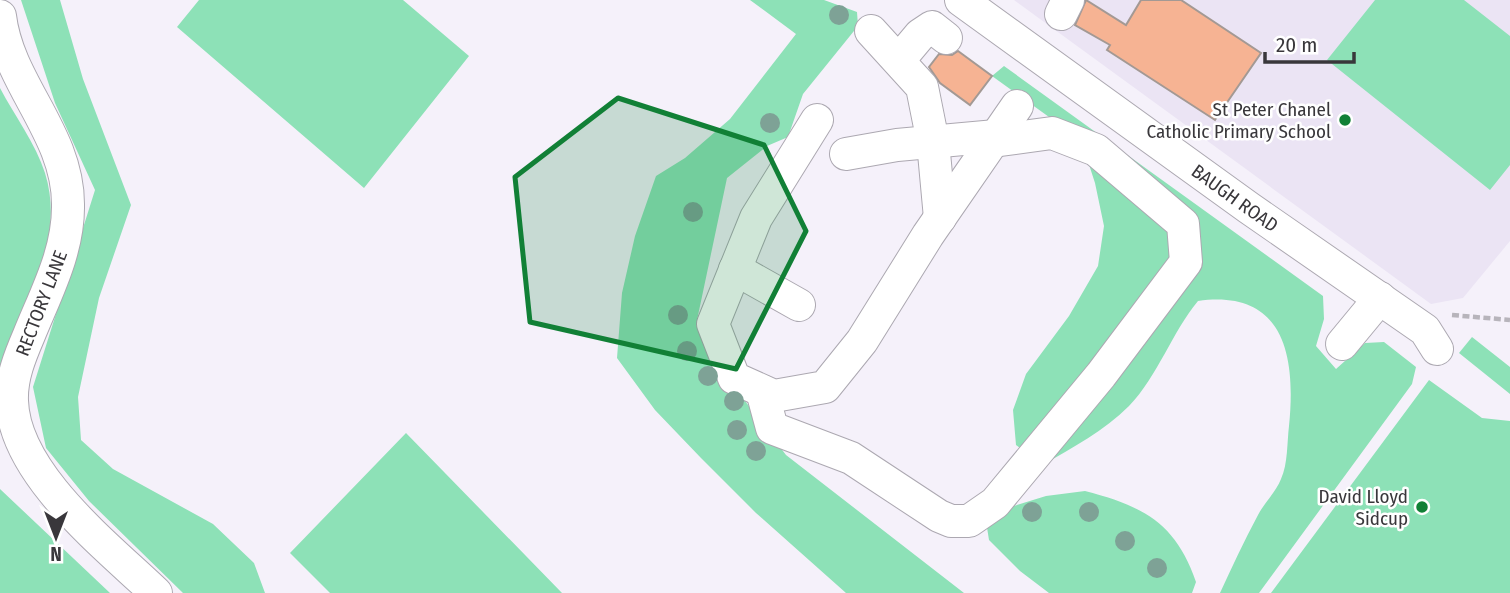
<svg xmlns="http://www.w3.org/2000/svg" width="1510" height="593" font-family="'Fira Sans Condensed',sans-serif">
  <rect width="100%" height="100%" fill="#f5f1fa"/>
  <!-- built -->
  <path fill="#ebe4f4" d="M1014 0H1510V241L1463 298 1431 304Z"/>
  <!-- green -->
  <path fill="#8de1b7" d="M21 0H60L83 79 131 205 99 298 78 397 81 440 113 469 213 524 254 563 265 593H183L89 501 46 448 33 387 95 190 55 103Z
    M199 0H403L469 56 364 188 177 27Z
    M750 0H824L857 12 858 26 803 94 788 137 767 146 727 178 696 325 717 364 786 455 964 593H846L756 513 701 458 655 410 617 358 622 293 635 236 656 176 685 158 730 119 796 34Z
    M1375 0H1464L1510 36V165L1490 190 1327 60Z
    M1004 66 1323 296 1324 319 1316 346 1336 369 1365 343 1384 342 1416 367 1412 384 1259 593H1220C1232 567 1244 541 1258 515 1264 503 1276 492 1281 479 1288 464 1287 442 1289 426 1296 357 1285 289 1198 301 1172 332 1158 376 1129 406 1104 431 1073 447 1043 465L1016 445 1013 410 1026 374 1069 316 1098 266 1104 226 1095 183 1081 140 992 76Z
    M0 88C14 115 36 144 45 173 66 240 26 307 0 367Z
    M1472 337 1510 367V394L1459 353Z
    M1429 380 1482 418 1510 421V593H1271Z
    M406 433 562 593H330L290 553Z
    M0 489 110 593H0Z
    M1085 491C1143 506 1176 523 1196 582L1192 593H1049L1020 571 989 540 985 515 1046 496Z"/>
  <!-- building -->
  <path fill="#f6b393" stroke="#a39994" stroke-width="2" d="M1086 0 1126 25 1141 0H1181L1261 53 1215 120 1107 50 1110 45 1075 25Z
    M958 51 992 76 970 105 940 83 929 67 939 54 952 55Z"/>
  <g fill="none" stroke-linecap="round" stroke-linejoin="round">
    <!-- minor casing -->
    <g stroke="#aca8b1" stroke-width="34">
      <g id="minor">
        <path id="s1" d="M961 0 1249 208 1425 330 1437 349"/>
        <path d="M1061 14 1068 0"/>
        <path d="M0 16C8 84 68 133 68 204 69 251 46 293 29 335 20 356 11 378 12 401 14 474 107 546 156 593"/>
        <path d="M871 31 922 87 933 142 940 218"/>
        <path d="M899 60 920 35 932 27 946 38"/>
        <path d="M817 120 756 218 713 324 734 378 774 396 825 387 862 341 928 235 1017 106"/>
        <path d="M846 154 897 145 996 136"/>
        <path d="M735 269 799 305"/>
        <path d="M1342 344 1380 298"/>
        <path d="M762 391 772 428 851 458 939 516 951 521H969L995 503 1101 375 1186 262 1183 224 1096 150 1052 133 993 141"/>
      </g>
    </g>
    <!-- path -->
    <path stroke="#b7b4bb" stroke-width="4.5" stroke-dasharray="7 3.5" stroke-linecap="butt" d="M1452 315 1510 320"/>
    <!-- minor -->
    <use href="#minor" stroke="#fff" stroke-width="32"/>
  </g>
  <!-- trees -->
  <g fill="#7ea296">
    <circle cx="839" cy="15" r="10"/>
    <circle cx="770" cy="123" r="10"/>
    <circle cx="693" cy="212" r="10"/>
    <circle cx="678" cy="315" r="10"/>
    <circle cx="687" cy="351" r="10"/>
    <circle cx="708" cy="376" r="10"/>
    <circle cx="734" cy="401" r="10"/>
    <circle cx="737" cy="430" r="10"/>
    <circle cx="756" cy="451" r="10"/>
    <circle cx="1032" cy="512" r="10"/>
    <circle cx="1089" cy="512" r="10"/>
    <circle cx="1125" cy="541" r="10"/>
    <circle cx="1157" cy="568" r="10"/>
  </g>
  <!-- marked area -->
  <path fill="#118036" fill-opacity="0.2" stroke="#118036" stroke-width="5" stroke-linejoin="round" d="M618 98 764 145 806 231 736 369 530 322 515 177Z"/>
  <!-- markers -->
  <g fill="#118036" stroke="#fff" stroke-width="2.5">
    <circle cx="1345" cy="120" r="7"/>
    <circle cx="1422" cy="507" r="7"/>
  </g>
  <g text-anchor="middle" stroke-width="5" stroke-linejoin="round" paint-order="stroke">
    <!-- poi labels -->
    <g font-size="19" fill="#39373b" stroke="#fff" text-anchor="end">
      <text x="1331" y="116">St Peter Chanel<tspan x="1331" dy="22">Catholic Primary School</tspan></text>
      <text x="1408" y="503">David Lloyd<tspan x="1408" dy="22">Sidcup</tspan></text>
    </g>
    <!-- street labels -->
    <g font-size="19" fill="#39373b" stroke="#fff">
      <text dy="7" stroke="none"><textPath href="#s1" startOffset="338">BAUGH ROAD</textPath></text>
      <text transform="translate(41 303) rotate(-69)" y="7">RECTORY LANE</text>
    </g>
  </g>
  <!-- north arrow -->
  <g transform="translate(56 537) rotate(180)" stroke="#ffffff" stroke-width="5" paint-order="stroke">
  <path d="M0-5L12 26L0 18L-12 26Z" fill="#39373b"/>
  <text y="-10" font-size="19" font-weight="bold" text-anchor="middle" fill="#39373b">N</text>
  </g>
  <!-- scale -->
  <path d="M1265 52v10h89v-10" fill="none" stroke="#39373b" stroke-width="3.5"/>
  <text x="1276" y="52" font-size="21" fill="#39373b" stroke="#ffffff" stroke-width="5" paint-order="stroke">20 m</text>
</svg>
